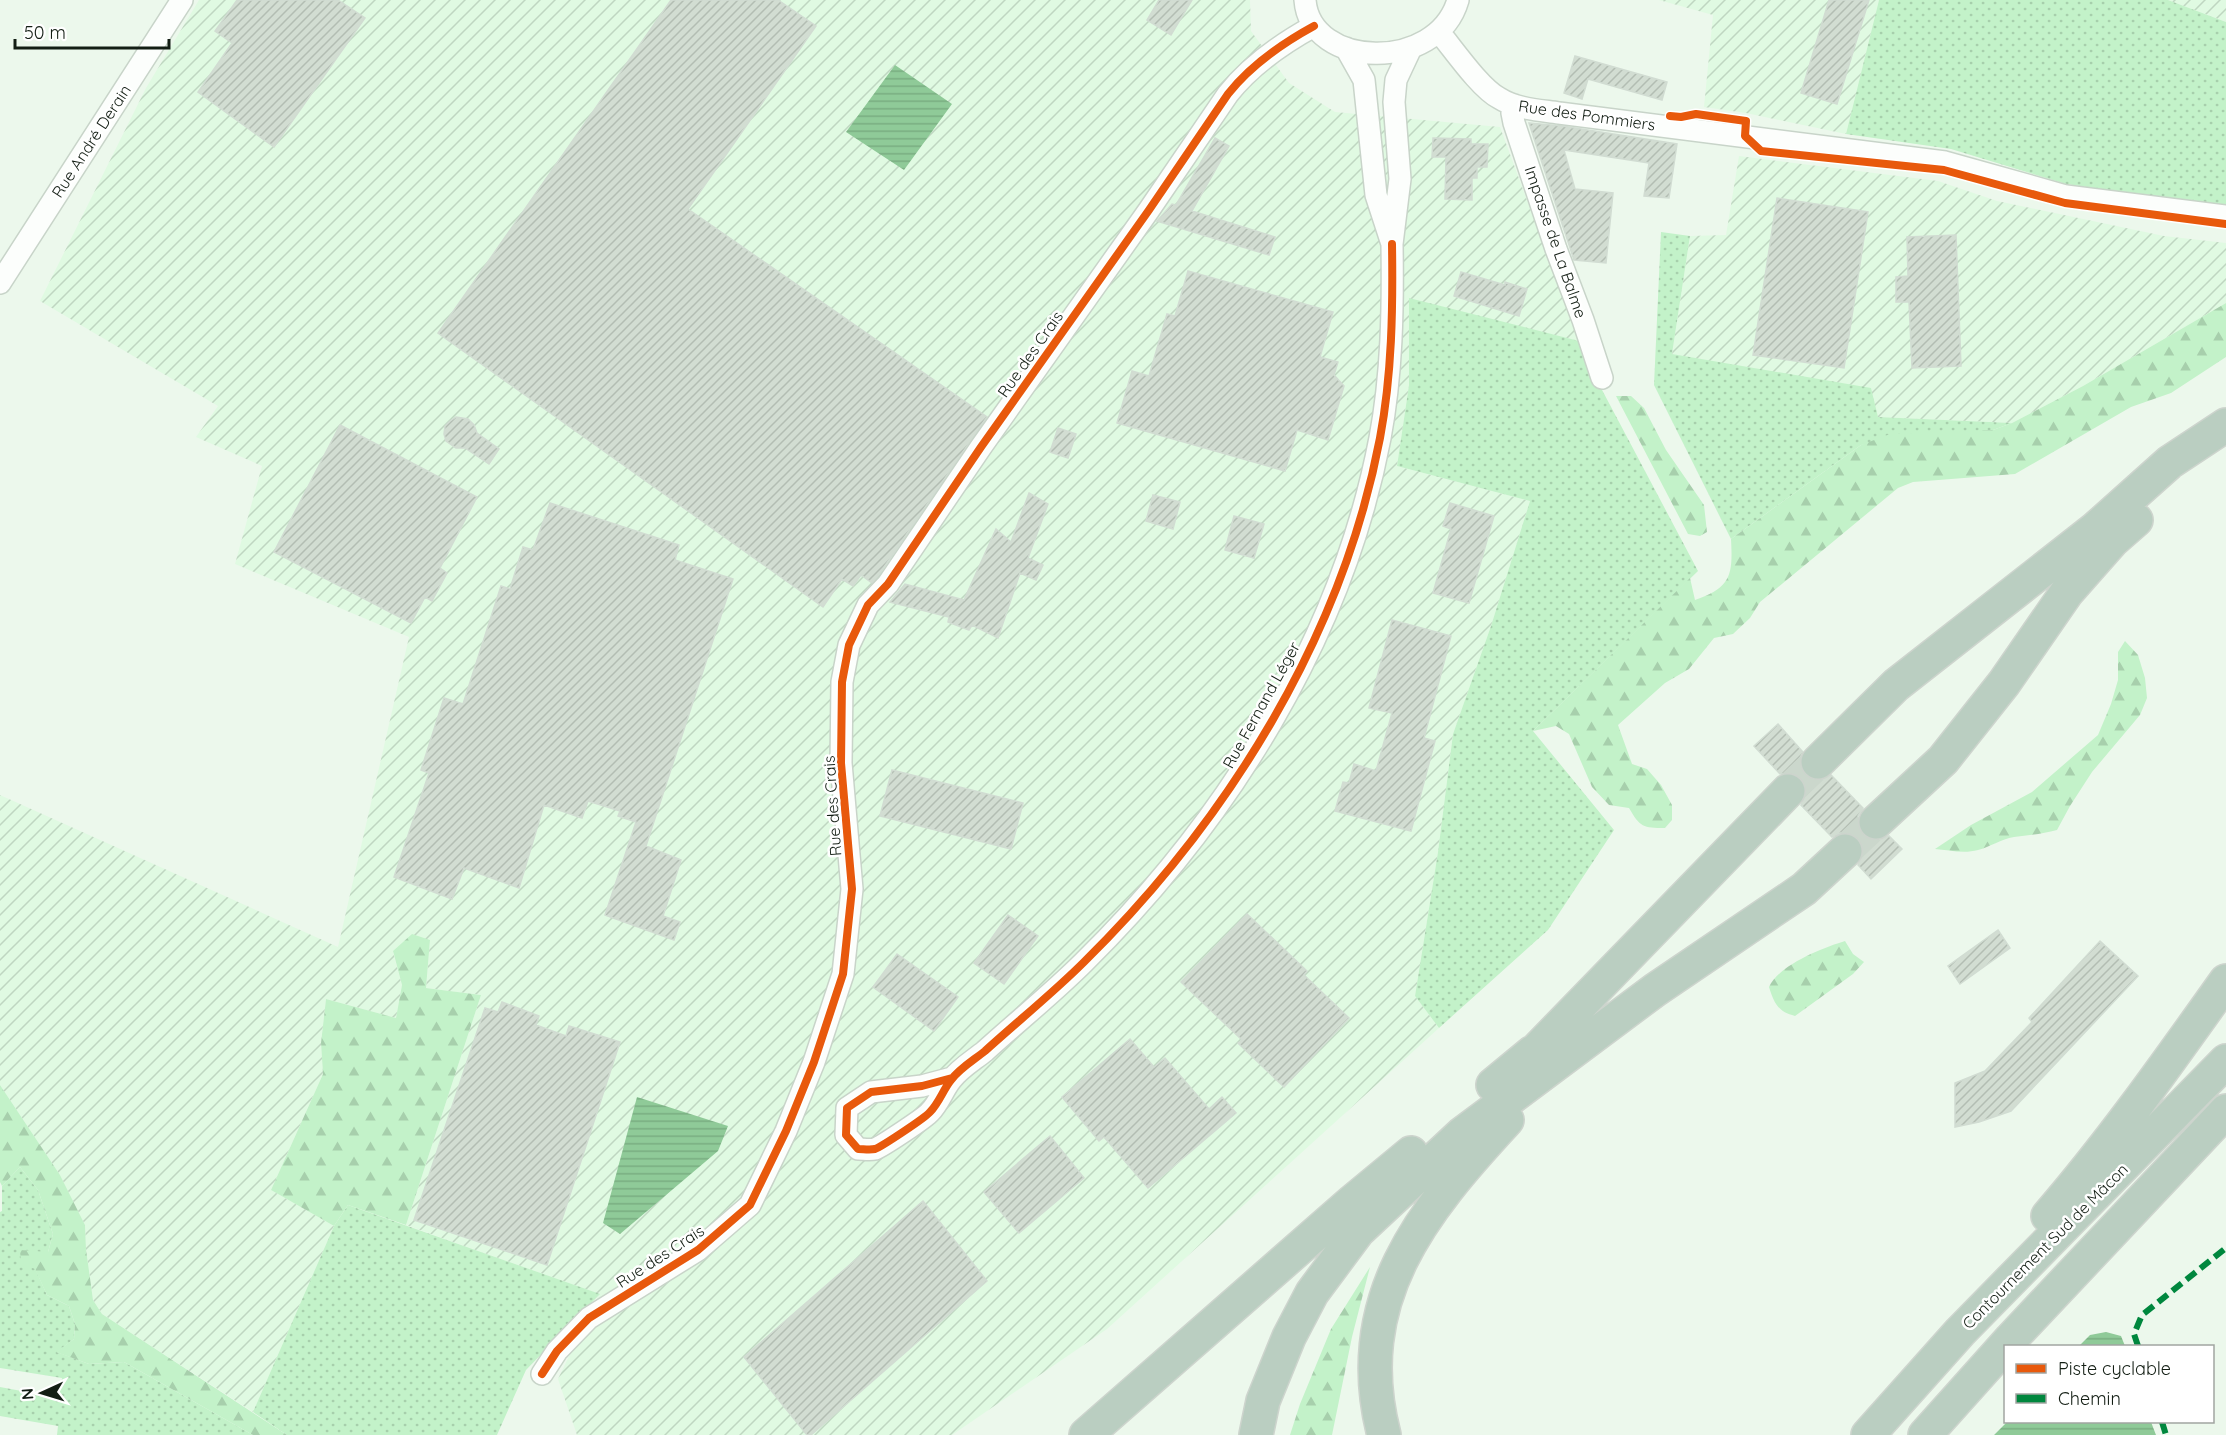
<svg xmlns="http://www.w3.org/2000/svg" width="2226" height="1435" font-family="Quicksand,sans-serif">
  <defs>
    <pattern id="industrial-furrows" width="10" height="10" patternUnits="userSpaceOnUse" patternTransform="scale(1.5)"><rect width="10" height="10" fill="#e0fae2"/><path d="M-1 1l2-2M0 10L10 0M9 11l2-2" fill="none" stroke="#bfd6c1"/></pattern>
    <pattern id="grass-dots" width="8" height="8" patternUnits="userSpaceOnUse" patternTransform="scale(1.5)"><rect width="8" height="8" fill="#c3f2c9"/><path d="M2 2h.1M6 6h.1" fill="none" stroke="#a7cfac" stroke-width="1.8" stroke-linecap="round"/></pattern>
    <pattern id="forest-firs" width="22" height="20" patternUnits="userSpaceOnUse" patternTransform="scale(1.5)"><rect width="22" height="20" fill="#c3f2c9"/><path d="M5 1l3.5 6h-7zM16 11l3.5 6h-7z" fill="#a7cfac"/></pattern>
    <pattern id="water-rules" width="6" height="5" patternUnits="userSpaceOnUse" patternTransform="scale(1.5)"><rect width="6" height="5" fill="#8fca98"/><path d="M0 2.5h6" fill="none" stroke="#7aad82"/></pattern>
    <pattern id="building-hatch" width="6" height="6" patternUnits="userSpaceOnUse" patternTransform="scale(1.5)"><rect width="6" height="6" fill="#d2ddd2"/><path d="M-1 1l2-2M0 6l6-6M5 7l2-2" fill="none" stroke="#b3bdb3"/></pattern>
  </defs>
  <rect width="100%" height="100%" fill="#ecf8ec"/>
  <!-- industrial -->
  <path fill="url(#industrial-furrows)" d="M199 0H1250L1251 31 1289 83 1335 112 1500 127 1579 341 1409 299V385L1397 466 1530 501 1491 626 1453 734 1438 852 1415 996 1439 1028 1107 1329 952 1435H577L558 1379 599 1294 406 1225 481 995 426 988 430 941 393 952 402 985 396 1018 326 999 321 1043 323 1074 271 1190 334 1226 253 1412 102 1314 93 1300 86 1249 85 1225 60 1175 0 1085V795L338 947 409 637 235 564 262 466 196 437 218 406 40 301 146 88Z
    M1659 0H1879L1846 134 1746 113 1704 107 1713 15Z
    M2168 0H2226V22Z
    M1739 156 1938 181 1997 201 2164 236 2226 243V303L2083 386 2012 423 1878 417 1672 354 1690 236 1726 235Z"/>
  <!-- grass -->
  <path fill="url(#grass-dots)" d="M1879 0H2168L2226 22V207L2066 184 1951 149 1846 134Z
    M1661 232 1690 236 1672 354 1871 388 1878 417 2012 423 1993 430 1861 445 1731 539 1654 385Z
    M1409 298 1579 341 1601 388 1698 571 1533 731 1614 830 1548 930 1439 1028 1415 996 1438 852 1453 734 1491 626 1530 501 1397 466 1409 385Z
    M20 1167 38 1190 53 1234 48 1252 35 1268 47 1295 69 1306 75 1324 74 1339 57 1352 89 1364 124 1362 253 1435H57L58 1426 0 1416V1387L59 1398 62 1378 0 1368V1212L2 1211V1186Z
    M348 1205 600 1294 526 1370 497 1435H287L253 1412 334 1226Z"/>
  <!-- forest -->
  <path fill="url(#forest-firs)" d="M2226 303V357L2171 393 2131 407 2015 474 1913 482 1898 488 1760 602 1750 618 1733 634 1714 638 1689 669 1665 683 1618 725 1632 764 1647 769 1661 785 1672 805V820L1665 828C1643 828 1640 827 1629 808L1609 805 1592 787 1569 734 1556 726 1533 731 1690 578 1695 600C1731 588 1733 575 1731 539L1861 445 1890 434 1993 430 2012 423 2083 386Z
    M1616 396H1631L1644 408 1666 450 1704 505 1707 532 1700 536 1688 534Z
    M2125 641 2138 655 2145 678 2147 698 2140 715 2092 772 2070 806 2057 830C2043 834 2029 835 2014 837 2001 839 1990 847 1978 850 1964 854 1948 850 1935 849L1971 825 2032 792 2098 735 2111 704 2118 680V652Z
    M412 934 430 940 426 988 481 995 406 1225 348 1205 334 1226 271 1190 323 1074 321 1043 326 999 396 1018 402 985 393 951Z
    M1845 941 1853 954 1864 962 1853 974 1795 1016C1778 1012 1774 1003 1769 987 1779 965 1822 948 1845 941Z
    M0 1085 60 1175 85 1225 86 1249 93 1300 102 1314 287 1435H253L124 1362 89 1364 56 1352 74 1339 75 1324 69 1306 47 1295 35 1269 21 1263 20 1250 48 1252 53 1234 38 1190 20 1167 2 1186 0 1182Z
    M1370 1267 1352 1337 1332 1435H1290L1300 1404 1331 1329Z"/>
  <!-- water -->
  <path fill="url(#water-rules)" d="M895 65 952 104 904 170 846 132Z
    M637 1097 728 1126 718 1151 620 1234 603 1223Z
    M2106 1332 2121 1336 2125 1346H2079L2090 1335Z
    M2007 1422H2151L2156 1435H1994Z"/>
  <!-- building -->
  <path fill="url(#building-hatch)" stroke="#d1dcd2" stroke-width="1.5" d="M237 0H338L365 18 274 147 198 92 232 43 215 31Z
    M671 0H778L816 26 688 209 987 417 878 576 872 583 861 575 853 586 842 579 823 607 438 333Z
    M1159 0H1192L1171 35 1147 20Z
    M1829 0H1869L1837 104 1801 93Z
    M1575 56 1667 82 1662 100 1588 79 1582 99 1564 93Z
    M1529 123 1562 126 1677 144 1669 198 1644 196 1649 163 1564 150 1575 189 1613 193 1606 263 1574 260Z
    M1215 138 1229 146 1192 211 1275 237 1269 255 1157 221 1172 204 1176 205Z
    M1433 138 1471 139V144H1488L1487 167H1477V178H1472V200L1445 199 1446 157H1432Z
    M1777 198 1868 212 1844 368 1753 355Z
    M1956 235 1961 366 1912 368 1909 302H1896V277L1908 276 1907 237Z
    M1188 271 1333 312 1320 357 1338 362 1334 375 1344 386 1328 440 1297 430 1285 471 1117 423 1132 371 1149 376 1167 314 1175 316Z
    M1461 272 1505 285V282L1527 289 1519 316 1454 296Z
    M456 417 468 419 474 425 477 433 499 449 489 464 465 448H456L446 441 444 434 445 426 450 421Z
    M340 425 477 497 440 568 447 573 432 601 425 597 411 623 274 552Z
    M1058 428 1076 434 1068 458 1050 452Z
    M1029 493 1048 504 1028 558 1043 565 1036 580 1020 573 998 638 972 625 969 630 948 622 949 617 890 602 905 584 964 600 996 529 1011 542Z
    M1153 495 1180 502 1173 529 1146 521Z
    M550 503 679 545 675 560 733 579 646 846 681 860 663 916 680 922 674 940 605 915 636 822 618 816 620 811 588 801 582 818 544 805 519 888 464 868 452 899 394 877 429 773 421 770 444 698 463 704 501 586 510 589 523 547 533 550Z
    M1450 503 1494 516 1469 603 1433 593 1451 529 1443 526Z
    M1234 516 1264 524 1254 558 1225 550Z
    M1392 620 1451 636 1424 738 1435 741 1411 831 1335 811 1343 782 1349 783 1354 764 1376 771 1392 713 1369 708Z
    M1778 724 1803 752 1800 758V766L1805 776 1814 780H1822L1831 775 1863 808 1858 816V826L1863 835 1871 840H1880L1889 836 1902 849 1871 879 1858 865 1863 856V846L1859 839 1850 833H1840L1832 837 1801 805 1806 795V785L1801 778 1792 773 1780 774 1754 746Z
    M892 770 1023 803 1011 849 880 816Z
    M1247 914 1307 971 1304 975 1349 1018 1284 1087 1238 1043 1242 1040 1181 982Z
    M1008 915 1038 936 1004 984 974 963Z
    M1998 930 2010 948 1960 984 1948 966Z
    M2100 941 2138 976 2011 1111 1979 1122 1955 1127V1083L1985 1071 2032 1022 2029 1018Z
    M897 954 958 997 934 1031 873 987Z
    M502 1002 539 1016 536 1025 566 1036 569 1026 620 1042 547 1265 414 1220 485 1008 498 1012Z
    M1130 1039 1154 1067 1165 1058 1209 1109 1222 1097 1236 1113 1148 1188 1104 1137 1099 1141 1062 1097Z
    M1050 1136 1084 1178 1019 1233 984 1192Z
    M923 1201 987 1281 811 1435H807L744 1357Z"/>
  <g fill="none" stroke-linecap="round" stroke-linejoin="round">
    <!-- highway-tunnel -->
    <path stroke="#cbd7cc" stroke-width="33" stroke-dasharray="33 16" stroke-linecap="butt" d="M1788 791 1818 762
      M1845 851 1876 822"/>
    <!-- street casing -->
    <g stroke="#c8d4c9" stroke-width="24">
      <path id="street" d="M1305 0C1310 69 1437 73 1458 0
        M1439 32C1454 50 1480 88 1499 98 1516 109 1539 110 1559 113L1945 162 2066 196 2226 216
        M1346 48 1364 80 1376 195 1392 244 1400 179 1394 102 1396 80 1411 48
        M1514 105 1512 113 1514 123 1556 249 1583 320 1602 378
        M0 283 182 0
        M952 1078 922 1086 871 1092 847 1108 846 1135 858 1149C863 1149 870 1150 875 1149 881 1147 925 1118 930 1112 939 1103 943 1090 951 1080 960 1068 974 1060 985 1051 1018 1021 1053 993 1084 962 1227 821 1342 638 1380 438 1392 374 1393 309 1392 244
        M542 1374 557 1351 589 1318 698 1250 750 1205 786 1131 814 1062 843 974 852 889 841 763 842 682 849 645 868 605 888 584 981 447 1149 210 1228 94C1251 65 1281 44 1314 26"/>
    </g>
    <!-- highway casing -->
    <g stroke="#cdd4cd" stroke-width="36">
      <path id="highway" d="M1818 762 1896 685 2095 529 2170 462 2226 425
        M1876 822 1943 760 2004 683 2067 592 2112 541 2136 520
        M1518 1069 1788 791
        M1493 1085 1533 1052
        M2048 1216C2112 1142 2169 1061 2226 981
        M1086 1435 1353 1201 1411 1153
        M1256 1435 1263 1401 1289 1337 1312 1293 1358 1231 1462 1134 1655 990 1804 889 1845 851
        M1384 1435C1349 1300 1422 1212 1507 1120
        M1868 1435 1960 1332 2226 1061
        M1925 1435 2011 1339 2226 1111"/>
    </g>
    <!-- street -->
    <use href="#street" stroke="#fcfefc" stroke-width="21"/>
    <!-- highway -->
    <use href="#highway" stroke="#bacec1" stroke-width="33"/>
    <!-- quiet -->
    <path stroke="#00873e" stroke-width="6" stroke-dasharray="12 6" stroke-linecap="butt" d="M2138 1346 2134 1334 2142 1315 2226 1248
      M2162 1422 2166 1435"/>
    <!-- cycleway casing -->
    <g stroke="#fff" stroke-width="11">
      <path id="cycleway" d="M1670 116 1681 117 1696 114 1746 121 1745 136 1761 151 1944 170 2065 203 2226 224
        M952 1078 922 1086 871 1092 847 1108 846 1135 858 1149C863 1149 870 1150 875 1149 881 1147 925 1118 930 1112 939 1103 943 1090 951 1080 960 1068 974 1060 985 1051 1018 1021 1053 993 1084 962 1227 821 1342 638 1380 438 1392 374 1393 309 1392 244
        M542 1374 557 1351 589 1318 698 1250 750 1205 786 1131 814 1062 843 974 852 889 841 763 842 682 849 645 868 605 888 584 981 447 1149 210 1228 94C1251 65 1281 44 1314 26"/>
    </g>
    <!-- cycleway -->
    <use href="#cycleway" stroke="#e8590c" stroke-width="8"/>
  </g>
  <g text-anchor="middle" stroke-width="5" stroke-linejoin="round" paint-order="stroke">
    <!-- street labels -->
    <g font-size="16" fill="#131e14" stroke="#fff">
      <text transform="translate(1587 115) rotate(8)" y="6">Rue des Pommiers</text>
      <text transform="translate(91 141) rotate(-57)" y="6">Rue André Derain</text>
      <text transform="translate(1556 242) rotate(71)" y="6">Impasse de La Balme</text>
      <text transform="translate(1030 354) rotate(-55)" y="6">Rue des Crais</text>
      <text transform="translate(1261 705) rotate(-61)" y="6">Rue Fernand Léger</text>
      <text transform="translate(832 806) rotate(-94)" y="6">Rue des Crais</text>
      <text transform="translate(2045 1246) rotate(-45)" y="6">Contournement Sud de Mâcon</text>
      <text transform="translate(660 1256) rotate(-33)" y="6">Rue des Crais</text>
    </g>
  </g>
  <!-- legend -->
  <rect x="2004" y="1345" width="210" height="78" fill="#ffffff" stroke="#a1a5a1" stroke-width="1.5"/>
  <rect x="2016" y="1364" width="30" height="9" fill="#e8590c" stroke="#a1a5a1" stroke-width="1.5"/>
  <text x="2058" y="1375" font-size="18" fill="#131e14">Piste cyclable</text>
  <rect x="2016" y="1394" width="30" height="9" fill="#00873e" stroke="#a1a5a1" stroke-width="1.5"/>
  <text x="2058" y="1405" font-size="18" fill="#131e14">Chemin</text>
  <!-- north arrow -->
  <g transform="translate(42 1393) rotate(266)" stroke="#ffffff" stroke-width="4.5" paint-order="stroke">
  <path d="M0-4.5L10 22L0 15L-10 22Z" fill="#131e14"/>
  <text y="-9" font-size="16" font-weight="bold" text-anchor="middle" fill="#131e14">N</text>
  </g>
  <!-- scale -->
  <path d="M15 39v9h154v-9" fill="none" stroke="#131e14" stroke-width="3"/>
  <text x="24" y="39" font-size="18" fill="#131e14" stroke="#ffffff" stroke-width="4.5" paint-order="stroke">50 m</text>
</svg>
